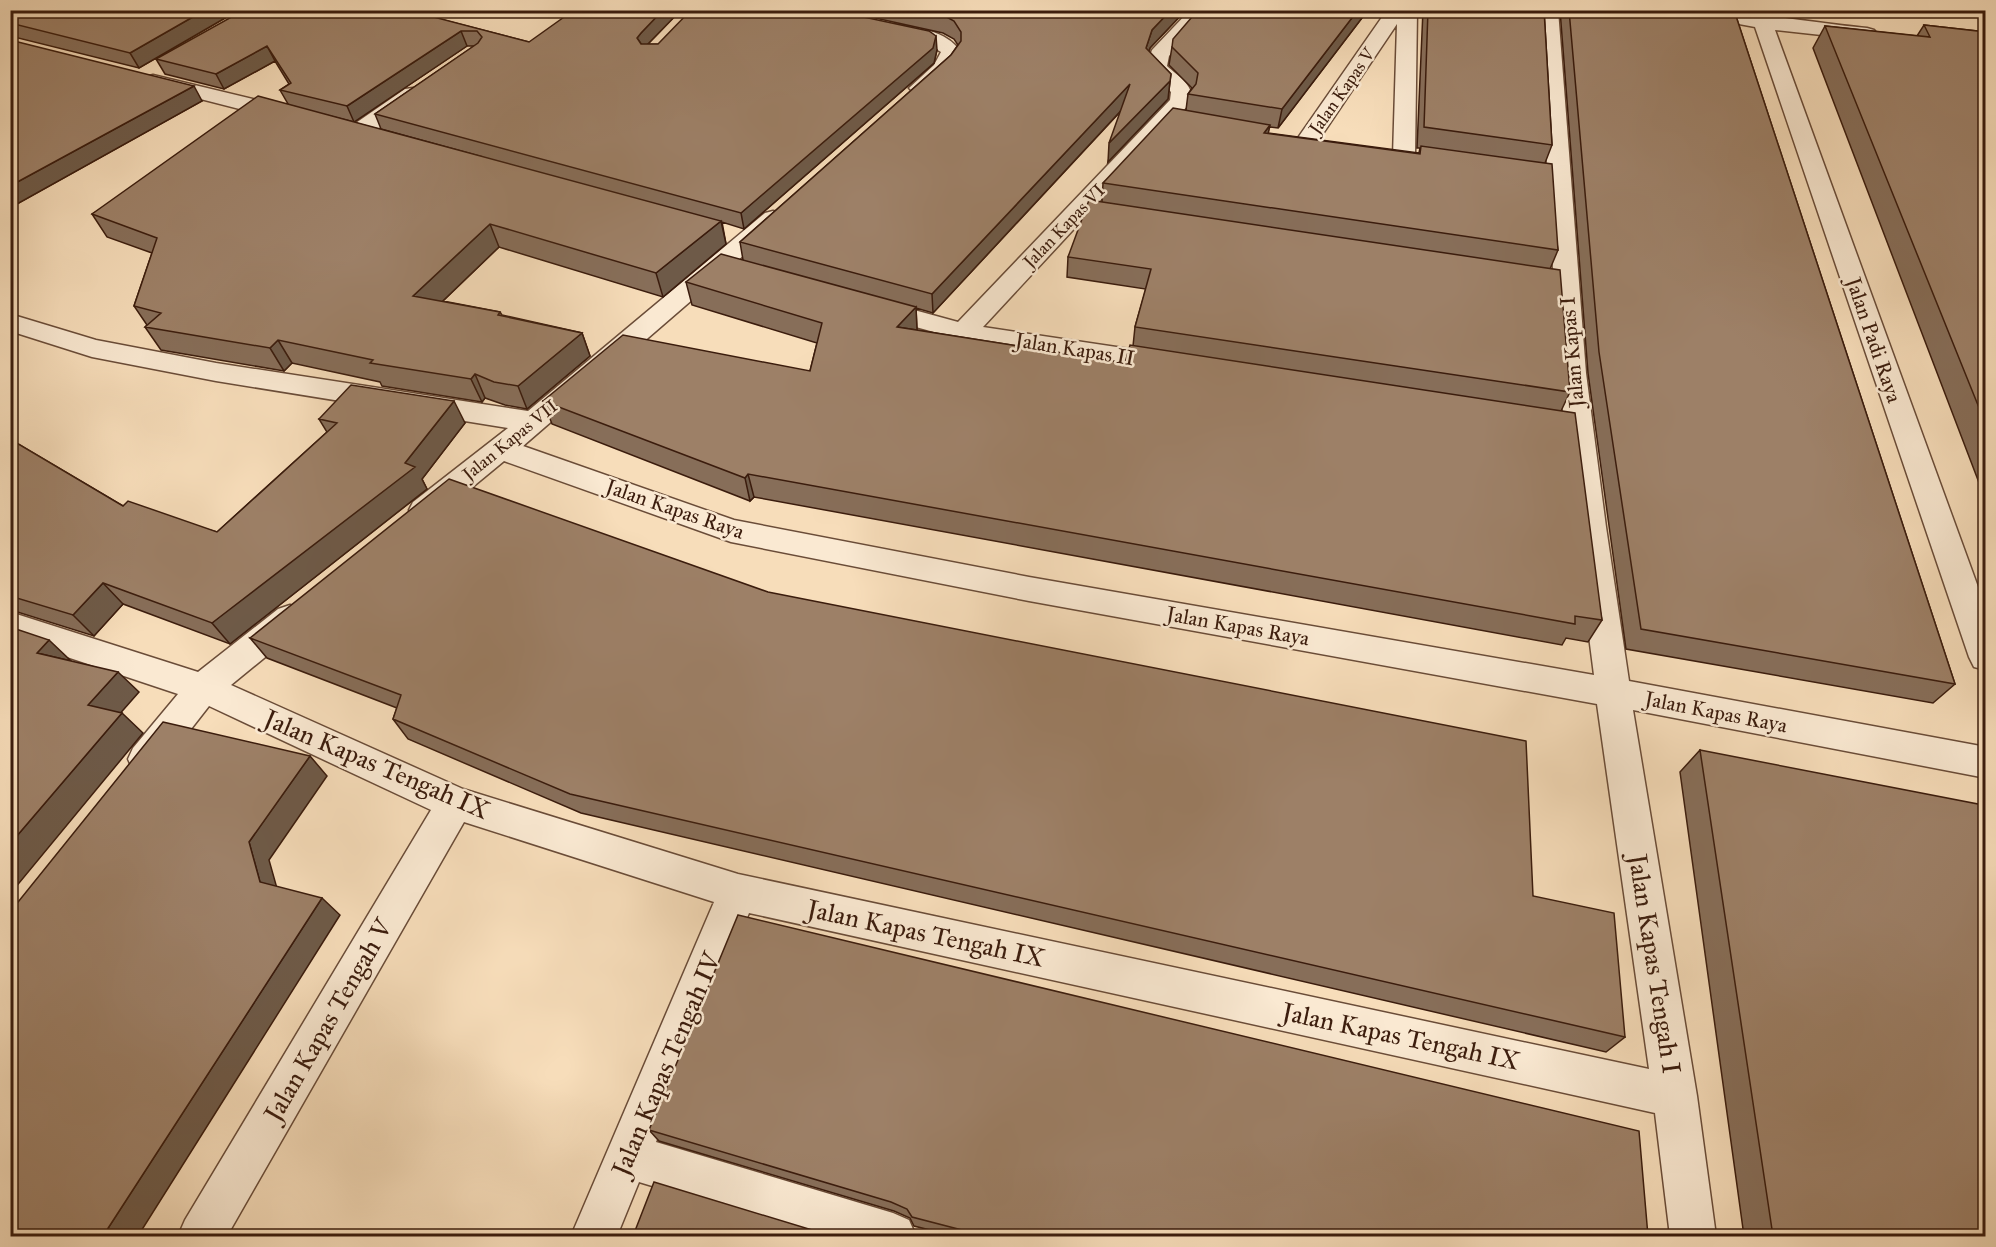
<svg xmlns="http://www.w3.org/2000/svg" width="1996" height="1247" font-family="'IM FELL Great Primer',serif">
  <rect width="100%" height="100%" fill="#f7ddba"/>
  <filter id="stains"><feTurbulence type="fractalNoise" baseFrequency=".00333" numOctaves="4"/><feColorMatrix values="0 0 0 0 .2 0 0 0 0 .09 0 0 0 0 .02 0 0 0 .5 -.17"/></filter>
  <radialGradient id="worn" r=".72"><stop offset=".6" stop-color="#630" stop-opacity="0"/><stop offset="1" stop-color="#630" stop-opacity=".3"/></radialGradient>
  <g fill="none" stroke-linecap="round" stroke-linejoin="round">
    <!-- minor casing -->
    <g stroke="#6a4c38" stroke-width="3">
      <path id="minor" d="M1190 10H1210L1169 56 1167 66C1179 77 1193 84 1192 101L1097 204 1138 212 1142 217 1138 222 1130 224 1085 217 983 327 1170 355 1180 358 1184 364 1180 370 1170 373 963 340 865 313 861 307 865 301 874 299 958 322 1170 100 1171 92 1146 67 1152 50Z
        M1387 10H1417L1415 156 1412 161 1404 163 1396 161 1393 156 1397 24 1314 147 1306 149 1298 147 1295 142Z
        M1538 10H1558L1586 373 1606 527 1629 681 1986 747V778L1633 710 1697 1096 1716 1236H1670L1655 1113 749 913 656 1142 893 1213 909 1220 916 1236H818L639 1182 617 1236H571L714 902 464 822 227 1236H178L185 1220 431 810 209 706 159 770 146 774 133 770 128 759 133 748 178 694 10 638V612L198 672 278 609 290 605 302 609 306 618 302 627 231 685 463 789 738 874 1649 1069 1597 704 1029 601 731 542 504 461 435 518 424 521 413 518 409 510 413 502 508 428 216 381 92 357 10 331V314L96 340 216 363 528 411 765 213 773 211 781 213 785 218 781 223 523 446 734 520 1029 577 1594 675 1575 527 1559 373Z
        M1687 10C1747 10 1807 22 1867 28L1874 30 1877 34 1874 38 1867 40 1775 30 1986 609V670L1974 667 1969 657 1755 27 1696 16 1689 14Z
        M893 24C918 28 946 30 961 52 953 70 935 98 913 92L909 88 934 65 941 52 926 43 886 34 883 30 886 26Z
        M153 75 298 110 301 115 298 120 290 122 146 85 143 81 146 77Z
        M413 88 421 89 424 94 421 99 366 137 358 139 350 137 347 132 350 127 405 89Z"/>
    </g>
    <!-- minor -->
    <use href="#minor" fill="#fae9d2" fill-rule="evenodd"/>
  </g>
  <!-- wall -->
  <path fill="#876e59" stroke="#3b1c0d" stroke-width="1.5" fill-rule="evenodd" d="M10 10H239L139 68 10 36Z
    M681 10 648 44 937 50 934 63 744 229 722 222 726 244 663 297 499 247 443 301 500 312 502 315 582 333 590 356 527 409 505 405 485 398 482 402 382 386 380 382 292 363 284 371 161 350 145 327 147 325 134 306 152 253 107 237 92 214 288 104 280 90 289 84 275 61 224 89 165 74 156 59 409 11 529 42ZM467 46H474L375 114 381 129 483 157 322 114 354 122Z
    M839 10H1186L1150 48 1149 52 1171 74 1168 99 1108 162 1121 111 933 313 916 308 917 330 1125 363 1133 346 1135 327 1146 289 1067 277 1068 257 1102 202 1103 183 1186 110 1188 94 1192 88 1169 65 1172 47 1368 10 1278 128 1269 127 1268 133 1419 153 1420 148H1417L1423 10H1544L1552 145 1545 163 1558 250 1550 269 1570 392 1561 411 1602 620 1588 642 1566 638 1562 645 754 497 750 501 552 424 543 401 810 371 817 343 692 305 686 282 743 260 740 242 951 55 958 45 954 39 943 33Z
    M1560 10H1734L1955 684 1933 703 1626 649 1588 373Z
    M1924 25 1986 32V501L1813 48 1825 26 1917 36Z
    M10 40 202 101 17 204 10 201Z
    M319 419 465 423 422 479 427 489 230 644 123 604 94 636 11 610 10 439 123 506 217 532 327 432Z
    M250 638 1533 896 1625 1037 1606 1052 581 813 408 739 393 719 397 708 267 658Z
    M1700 750 1986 1236H1744L1680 772Z
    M649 1130 1648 1236H954L914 1226 910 1218 894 1211 659 1141Z"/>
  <!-- shaded-wall -->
  <path fill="#6e5a48" stroke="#3b1c0d" stroke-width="1.5" d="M205 10H239L139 68 130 53Z
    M663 10H681L644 48 637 38 641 33Z
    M1171 10H1186L1150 48 1144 66 1146 48 1152 30Z
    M1358 10H1368L1278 128 1282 109Z
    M461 31 467 46 354 122 347 106Z
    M936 36 937 50 934 63 744 229 741 213Z
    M267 46 275 61 224 89 216 74Z
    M1170 81 1168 99 1108 162 1109 143Z
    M1130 84 1128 103 933 313 932 294Z
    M194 86 202 101 17 204 10 195V186Z
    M1270 125 1266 144 1264 133Z
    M721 221 726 244 663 297 656 273Z
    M490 224 499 247 424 319 413 296Z
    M916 307 917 330 897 327Z
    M582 333 590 356 527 409 518 386Z
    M278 340 292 363 284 371 270 348Z
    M475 374 485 398 482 402 471 379Z
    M454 401 465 423 422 479 427 489 230 644 212 623 405 463Z
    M748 474 754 497 750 501 745 478Z
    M103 583 123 604 94 636 73 615Z
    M49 640 71 661 37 653Z
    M118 672 139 692 110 725 88 705Z
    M122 713 143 733 10 894V844Z
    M310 756 327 776 269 860 280 899 260 882 249 842Z
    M322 898 340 915 138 1236H103Z"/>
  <!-- building -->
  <path fill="#9d8067" stroke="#3b1c0d" stroke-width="1.5" d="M10 10H205L130 53 10 23Z
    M244 10H407L529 42 574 10H663L641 33 637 38 641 44H658L691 10H831L929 31 936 36 933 48 741 213 375 114 478 43 482 37 477 31H461L347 106 280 90 291 83 267 46 216 74 156 59Z
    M922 10H1171L1152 30 1146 48 1171 74 1170 81 1109 143 1130 84 932 294 740 242 951 55 961 41V32L954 21 943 15Z
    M1198 10H1358L1282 109 1188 94 1196 84 1198 73 1172 47 1173 39Z
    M1428 10H1544L1552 145 1424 127Z
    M1569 10H1734L1955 684 1641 629 1599 352Z
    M1924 25 1986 32V425L1825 26 1930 37Z
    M10 40 194 86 10 186Z
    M258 96 721 221 656 273 490 224 413 296 500 312 498 315 582 333 518 386 494 382 475 374 471 379 370 363 373 360 278 340 270 348 145 327 161 313 134 306 157 238 92 214Z
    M1173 108 1270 125 1264 133 1420 154 1421 146 1552 164 1558 250 1103 183Z
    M1089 200 1560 270 1570 392 1135 327 1151 269 1068 257Z
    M721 254 916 307 897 327 1125 363 1130 345 1575 413 1602 620 1575 616V624L748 474 745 478 543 401 623 335 810 371 822 323 686 282Z
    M351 385 454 401 405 463 415 467 212 623 103 583 73 615 10 596V439L123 506 128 501 217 532 337 423 319 419Z
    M449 479 768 592 1526 741 1533 896 1614 913 1625 1037 570 794 393 719 401 695 250 638Z
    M10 627 49 640 37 653 118 672 88 705 122 713 10 844Z
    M163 722 310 756 249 842 260 882 322 898 103 1236H10V912Z
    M1700 750 1983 805 1986 812V1236H1773Z
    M738 915 1639 1131 1648 1236H985L912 1217 907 1209 891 1202 649 1130Z
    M654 1182 812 1230H908L907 1236H633Z"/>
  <g text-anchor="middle" stroke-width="5" stroke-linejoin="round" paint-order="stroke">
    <!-- far-street labels -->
    <g font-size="18" fill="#3b1c0d" stroke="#fae9d2">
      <text transform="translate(1342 91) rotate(-55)" y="6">Jalan Kapas V</text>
      <text transform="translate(1064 226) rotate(-46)" y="6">Jalan Kapas VI</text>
      <text transform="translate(510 440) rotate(-39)" y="6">Jalan Kapas VII</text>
    </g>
    <!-- street labels -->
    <g font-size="21" fill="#3b1c0d" stroke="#fae9d2">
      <text transform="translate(1874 340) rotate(71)" y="7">Jalan Padi Raya</text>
      <text transform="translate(1075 349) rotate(9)" y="7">Jalan Kapas II</text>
      <text transform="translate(1572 352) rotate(-95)" y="7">Jalan Kapas I</text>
      <text transform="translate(675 509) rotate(19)" y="7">Jalan Kapas Raya</text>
      <text transform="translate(1238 626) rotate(10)" y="7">Jalan Kapas Raya</text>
      <text transform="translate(1716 712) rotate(11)" y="7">Jalan Kapas Raya</text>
    </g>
    <!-- near-street labels -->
    <g font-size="26" fill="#3b1c0d" stroke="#fae9d2">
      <text transform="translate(377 764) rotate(23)" y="9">Jalan Kapas Tengah IX</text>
      <text transform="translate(926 933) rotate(12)" y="9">Jalan Kapas Tengah IX</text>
      <text transform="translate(1655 964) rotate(81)" y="9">Jalan Kapas Tengah I</text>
      <text transform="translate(328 1020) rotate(-60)" y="9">Jalan Kapas Tengah V</text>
      <text transform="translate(1401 1036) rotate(12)" y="9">Jalan Kapas Tengah IX</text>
      <text transform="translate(666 1064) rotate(-67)" y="9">Jalan Kapas Tengah IV</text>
    </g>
  </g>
  <!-- margin -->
  <rect width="1996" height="1247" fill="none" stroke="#f7ddba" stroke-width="36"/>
  <rect x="12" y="12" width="1972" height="1223" fill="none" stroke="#3b1c0d" stroke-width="3"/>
  <rect x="18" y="18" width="1960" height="1211" fill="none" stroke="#3b1c0d" stroke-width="1.5"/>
  <rect width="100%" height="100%" filter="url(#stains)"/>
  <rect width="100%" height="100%" fill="url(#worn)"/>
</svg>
